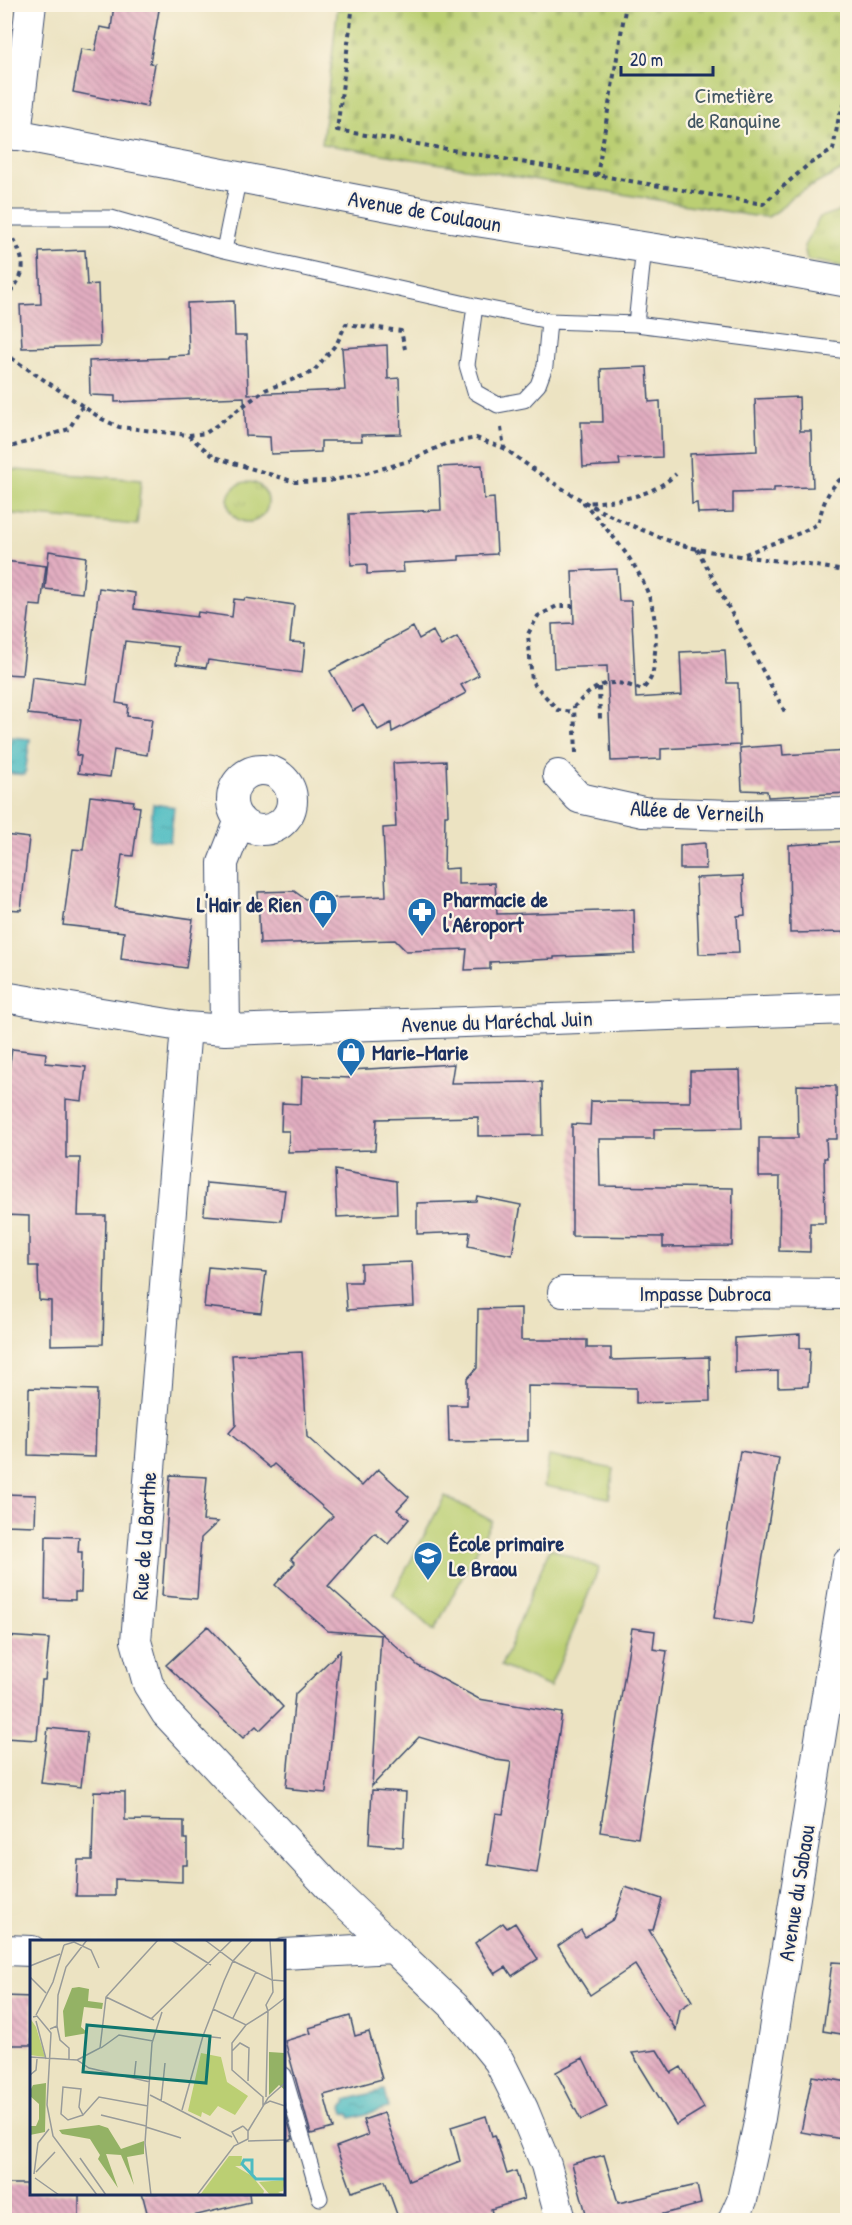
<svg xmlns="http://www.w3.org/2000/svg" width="852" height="2225" font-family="'Patrick Hand',sans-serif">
  <defs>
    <pattern id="grass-tufts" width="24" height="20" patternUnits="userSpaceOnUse" patternTransform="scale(1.5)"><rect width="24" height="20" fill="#bbcf73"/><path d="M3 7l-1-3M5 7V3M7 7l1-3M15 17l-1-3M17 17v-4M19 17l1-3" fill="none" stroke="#a0b266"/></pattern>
    <pattern id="cemetery-stones" width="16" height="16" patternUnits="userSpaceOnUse" patternTransform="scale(1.5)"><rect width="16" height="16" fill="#bbcf73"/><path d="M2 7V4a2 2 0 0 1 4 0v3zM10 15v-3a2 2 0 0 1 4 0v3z" fill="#a0b266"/></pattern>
    <pattern id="water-ripples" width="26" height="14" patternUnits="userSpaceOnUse" patternTransform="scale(1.5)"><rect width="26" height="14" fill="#4cbbc1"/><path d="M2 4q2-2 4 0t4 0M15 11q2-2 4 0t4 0" fill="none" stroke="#3e98a0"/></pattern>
    <pattern id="building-back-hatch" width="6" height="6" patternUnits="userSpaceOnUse" patternTransform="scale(1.5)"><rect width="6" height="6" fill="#e3aec1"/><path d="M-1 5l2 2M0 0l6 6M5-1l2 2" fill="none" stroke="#b78ea0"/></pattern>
  </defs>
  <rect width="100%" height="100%" fill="#fcf5e5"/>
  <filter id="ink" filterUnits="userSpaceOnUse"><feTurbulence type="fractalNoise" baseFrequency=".0167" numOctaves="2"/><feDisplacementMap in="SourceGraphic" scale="12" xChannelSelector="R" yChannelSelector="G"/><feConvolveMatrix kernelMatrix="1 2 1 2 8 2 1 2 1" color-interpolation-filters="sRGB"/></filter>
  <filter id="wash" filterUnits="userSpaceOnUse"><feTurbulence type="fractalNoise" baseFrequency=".008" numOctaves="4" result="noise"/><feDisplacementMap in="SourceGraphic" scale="24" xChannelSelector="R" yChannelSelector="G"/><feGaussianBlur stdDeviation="1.35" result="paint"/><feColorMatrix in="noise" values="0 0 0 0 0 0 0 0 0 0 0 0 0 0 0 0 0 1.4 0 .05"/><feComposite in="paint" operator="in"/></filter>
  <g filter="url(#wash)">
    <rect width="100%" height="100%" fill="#ece3c2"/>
    <!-- grass -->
    <path fill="url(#grass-tufts)" stroke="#6b7f68" stroke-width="1.5" d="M847 208V267L807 260 804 246 820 217Z
      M228 502a20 20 0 1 1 40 0a20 20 0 1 1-40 0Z"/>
    <!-- cemetery -->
    <path fill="url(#cemetery-stones)" stroke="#6b7f68" stroke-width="1.5" d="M338 5H847V171H840L791 197 779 210 768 217 754 216 322 144Z"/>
    <!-- garden -->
    <path fill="#bbcf73" stroke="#6b7f68" stroke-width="1.5" d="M4 469 141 480 137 525 5 513Z
      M549 1456 614 1469 609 1498 544 1486Z
      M445 1496 492 1521 434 1631 393 1594Z
      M550 1548 599 1568 550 1687 501 1666Z"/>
    <!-- water -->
    <path fill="url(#water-ripples)" stroke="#347590" stroke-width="1.5" d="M11 737 30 739 25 775 7 773Z
      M153 804 174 807 170 842 149 839Z
      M384 2090 388 2108 351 2118 350 2114 344 2113 342 2107 347 2102 346 2100Z"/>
    <g id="blocks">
      <!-- building -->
      <path fill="url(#building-back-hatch)" d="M114 4H160L150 63 155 64 147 107 73 92 81 49 95 51 100 27 111 29Z
        M85 250 87 285 98 284 100 346 22 348 20 305 41 304 39 252Z
        M234 301 235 336H246L248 394 345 390 342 348 387 345 388 379 399 378 401 434 361 435 362 441H321V452L271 454 270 437 246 436 244 397 115 402V396L90 395 89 361 168 358V356L189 355 187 303Z
        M647 367 649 402 660 401 662 457 619 459 620 465 583 467 581 422H603L601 369Z
        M799 397 800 431H811L813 487 774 488V492L733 493V512L698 513 697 503 692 504 690 454 757 451 755 399Z
        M482 465 484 499 494 498 497 554 459 556V560L403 563 404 572 367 574V564L351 565 349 514 441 510 439 467Z
        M49 551 86 557 82 593 45 589Z
        M4 561 46 566 41 606 30 605 22 675 4 674Z
        M617 569 619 601H631L636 698 682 695 680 652 725 650 727 683H738L740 745 661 749V759L611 761 607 666 554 668 552 624 574 623 572 571Z
        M99 588 135 593 134 609 197 617 198 612 232 617 234 599 244 600 245 598 294 605 290 642 305 643 302 673 208 660 206 668 176 664 178 647 125 641 116 703 128 705 127 716 152 719 147 755 114 750 110 777 78 773 81 756 76 755 81 720 28 714 32 677 86 684Z
        M413 627 419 639 433 631 441 646 457 637 479 675 461 685 466 693 392 732 391 723 378 730 363 705 353 711 330 671Z
        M782 745 783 755 848 751V793L768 797 767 791 742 790 740 748Z
        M446 761 448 815H445L444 869 458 868V884L495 883 497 914 634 910 635 954 554 957V959L490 962V969L465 970 467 949 406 951 395 940 260 944 258 892 294 891 305 899 386 896 383 828 396 827 393 763Z
        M90 796 134 801 133 806 140 807 133 856 122 855 115 908 193 919 186 968 121 959 124 932 63 925 73 849 83 850Z
        M4 835 29 838 21 910 4 909Z
        M848 841V932L790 933 789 845Z
        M705 843 706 869H680V845Z
        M743 876 745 915 737 916 739 953 699 954 696 878Z
        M12 1049 46 1053 45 1063 86 1067 82 1101 66 1099V1158H80L78 1216H106L103 1344 51 1345V1301L39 1300 38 1266H29V1216L4 1215V1075L8 1076Z
        M454 1064 451 1083 542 1082 543 1135 478 1136V1117L377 1119 375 1150 288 1152 289 1131H281L282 1103 301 1104 302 1076 350 1078V1070Z
        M740 1070 742 1128 654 1129V1139H599L600 1186 733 1188 732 1246 663 1247V1237L572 1236V1124L590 1125 591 1101 690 1102V1071Z
        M797 1085 836 1086 837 1139H826L827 1158H824L825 1223H810V1252L779 1251 780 1177H759V1138H798Z
        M335 1170 396 1181 397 1214 337 1217Z
        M206 1183 285 1190 281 1221 204 1215Z
        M477 1196 521 1205 512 1255 468 1246 470 1232 417 1234V1203L476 1201Z
        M412 1262 414 1306 347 1310 345 1282H361V1264Z
        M208 1267 266 1272 261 1313 204 1307Z
        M521 1308V1340H587V1348H611V1360L709 1357 710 1401 636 1403V1388L528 1386V1441L449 1442 448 1405H467V1379L477 1368 478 1309Z
        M800 1334V1348H810L808 1386 778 1387V1371L735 1373V1338Z
        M302 1352 307 1437 362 1486 378 1469 409 1497 397 1510 409 1519 388 1544 375 1533 328 1586 418 1666 479 1699 562 1713 537 1873 488 1865 496 1813 503 1814 511 1762 496 1760 419 1737 372 1786 381 1635 328 1631 275 1585 295 1563 291 1559 333 1516 274 1464 270 1468 229 1433 236 1425 232 1355Z
        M29 1388 97 1390 95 1457 28 1455Z
        M740 1451 779 1458 752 1624 714 1618Z
        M170 1475 207 1477 203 1521 218 1522 201 1538 197 1599 162 1596Z
        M4 1494 36 1495 35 1526 4 1525Z
        M46 1536 79 1537 78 1552H82L81 1592H75V1600L45 1599Z
        M208 1626 283 1707 260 1730 256 1726 243 1738 166 1665Z
        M632 1628 655 1631 653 1649 667 1651 638 1838 600 1832Z
        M4 1636 49 1639 45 1680H42L37 1740 4 1738Z
        M340 1651 326 1793 293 1790V1788L286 1787 295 1694Z
        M48 1728 87 1732 81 1787 41 1783Z
        M372 1790 406 1792 403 1847 369 1844Z
        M94 1791 125 1792V1820L184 1821V1839H187V1865H182V1882L115 1879V1896H76L78 1860H92Z
        M625 1887 662 1899 653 1930H649L692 2001 680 2009 676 2030 635 1965 590 1995 558 1946 581 1930 585 1937 614 1919Z
        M503 1923 507 1928 515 1923 538 1959 512 1976 506 1967 495 1974 475 1943Z
        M832 1962 848 1963V2035L823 2031Z
        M4 1996 32 1997V2045H4Z
        M350 2016 355 2036 369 2032 382 2079 324 2095 333 2128 311 2134 285 2041 311 2033 309 2028Z
        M657 2050 671 2073 681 2067 704 2108 676 2125 632 2053Z
        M583 2058 607 2107 581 2120 556 2072Z
        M812 2076 848 2082V2140L801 2132Z
        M284 2108 293 2139 284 2142Z
        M384 2113 409 2181 460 2161 451 2127 486 2116 492 2136 495 2135 507 2174 516 2171 524 2199 491 2209 494 2220H399L385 2181 352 2192 336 2147 368 2135 363 2120Z
        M604 2155 618 2203 697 2185 701 2204 641 2220H583L582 2214 586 2213 572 2164Z
        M4 2184H32V2193H79V2220H4Z
        M142 2193H249L250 2202 177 2220H149Z"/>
    </g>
  </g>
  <g filter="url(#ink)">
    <use href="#blocks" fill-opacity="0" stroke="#3a4a6d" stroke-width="1.5"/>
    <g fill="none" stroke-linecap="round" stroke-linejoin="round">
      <!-- service casing -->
      <g stroke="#3a4a6d" stroke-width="17">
        <path id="service" d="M4 218H111L224 250 475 306 549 321 636 324 848 351
          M224 250 239 176
          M475 306 467 365 475 392 498 405 524 400 538 385 545 366 549 321
          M636 324 644 247
          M284 2075 320 2198"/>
      </g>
      <!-- minor casing -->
      <g stroke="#3a4a6d" stroke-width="32">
        <path id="minor" d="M4 132 425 213 726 260 848 282
          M16 135 31 4
          M232 800a30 30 0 1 1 60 0a30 30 0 1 1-60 0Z
          M558 775 579 798 643 812 731 815 848 813
          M4 997 186 1027 225 1030 848 1009
          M186 1027 136 1641 148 1684 166 1713 336 1894 393 1948
          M225 1030 223 863 240 820
          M563 1292 848 1294
          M4 1950 32 1951
          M284 1954 393 1948 454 2006 499 2061 523 2109 546 2165 561 2220
          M733 2220 742 2200 760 2118 848 1563"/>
      </g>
      <!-- path -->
      <path stroke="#3a4a6d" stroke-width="4" stroke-dasharray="4.5 4.5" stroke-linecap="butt" d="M353 4 337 130 763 204 809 164 833 150 839 116 848 98
        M597 176 626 4
        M4 299C25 275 28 269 14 239
        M4 353 102 419 119 427 188 435 214 457 295 482 328 481 359 475 409 461 445 444 476 438 504 448
        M501 428 504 448C553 484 593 511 650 533 665 540 682 546 698 549 747 559 798 561 848 572
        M189 435 206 433 265 390 313 372 337 343 346 324 401 331 405 349
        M4 449 69 429 83 405
        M697 549 785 712
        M745 554 800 533 818 524C824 500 828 488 848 473
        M574 606H557L538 616 528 634 532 682 558 710 574 712
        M599 687 600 719
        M576 753 574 707C597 682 610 677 642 690 655 676 653 671 655 652 662 587 623 548 584 503 617 501 650 498 676 474"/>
      <!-- service -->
      <use href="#service" stroke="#fff" stroke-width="15"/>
      <!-- minor -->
      <use href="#minor" stroke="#fff" stroke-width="30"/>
    </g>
  </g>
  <!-- icons -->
  <defs>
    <g id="shop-pin" transform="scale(1.5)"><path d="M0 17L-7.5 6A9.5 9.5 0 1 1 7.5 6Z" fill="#1f6fb2" stroke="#fcf5e5"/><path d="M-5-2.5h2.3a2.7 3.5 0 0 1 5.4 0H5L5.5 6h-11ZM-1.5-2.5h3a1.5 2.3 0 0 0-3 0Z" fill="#fff"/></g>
    <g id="pharmacy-pin" transform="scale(1.5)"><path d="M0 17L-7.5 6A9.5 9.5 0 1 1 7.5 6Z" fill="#1f6fb2" stroke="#fcf5e5"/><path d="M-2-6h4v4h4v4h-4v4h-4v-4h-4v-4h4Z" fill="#fff"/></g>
    <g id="school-pin" transform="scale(1.5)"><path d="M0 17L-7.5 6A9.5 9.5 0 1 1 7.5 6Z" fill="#1f6fb2" stroke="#fcf5e5"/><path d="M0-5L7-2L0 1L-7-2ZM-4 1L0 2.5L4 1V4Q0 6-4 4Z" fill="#fff"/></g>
  </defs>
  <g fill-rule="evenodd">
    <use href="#shop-pin" x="323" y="904"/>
    <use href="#pharmacy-pin" x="422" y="912"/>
    <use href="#shop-pin" x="351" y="1052"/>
    <use href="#school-pin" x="428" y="1556"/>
  </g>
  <g text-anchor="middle" stroke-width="4.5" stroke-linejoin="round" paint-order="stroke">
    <!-- park labels -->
    <g font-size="22" fill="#435763" stroke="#fcf5e5">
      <text x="734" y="103">Cimetière<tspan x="734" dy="25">de Ranquine</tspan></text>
    </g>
    <!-- street labels -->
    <g font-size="22" fill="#1b2f5e" stroke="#fcf5e5">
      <text transform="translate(425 211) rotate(10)" y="8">Avenue de Coulaoun</text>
      <text transform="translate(697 811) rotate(3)" y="8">Allée de Verneilh</text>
      <text transform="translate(497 1021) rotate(-2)" y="8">Avenue du Maréchal Juin</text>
      <text x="705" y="1301">Impasse Dubroca</text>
      <text transform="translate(144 1536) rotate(-86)" y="8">Rue de la Barthe</text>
      <text transform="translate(796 1893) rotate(-81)" y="8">Avenue du Sabaou</text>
    </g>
    <!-- poi labels -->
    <g font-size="22" font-weight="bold" fill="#1b2f5e" stroke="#fcf5e5" text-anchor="start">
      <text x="443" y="907">Pharmacie de<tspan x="443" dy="25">l'Aéroport</tspan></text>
      <text x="302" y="912" text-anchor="end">L'Hair de Rien</text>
      <text x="372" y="1060">Marie-Marie</text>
      <text x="449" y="1551">École primaire<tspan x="449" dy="25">Le Braou</tspan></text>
    </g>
  </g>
  <!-- overview -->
  <g transform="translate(30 1940)">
    <rect width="255" height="255" fill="#ece3c2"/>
    <path d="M199 216H212L211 226H205L222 236 234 251 233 255H170ZM255 240 253 251 248 252 255 255H240L229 242Z" fill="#bbcf73"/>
    <path d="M49 47 59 49 58 61 73 63 72 69 54 67 51 87 58 93 35 97 33 71 42 48ZM239 112 255 113V150L249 145 239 155ZM16 143 15 192 0 195V186H6L9 179V164L0 156V151L3 145ZM69 185 78 188 91 209 114 201V214L97 217 104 245 91 215 76 214 88 248 68 219 70 215 60 199 32 194 29 190Z" fill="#94b265"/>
    <path d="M0 78 6 87 15 117 0 115ZM171 113 191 117 197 142 218 156 205 175 188 166 180 176 172 172 171 177 158 171Z" fill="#bbcf73"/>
    <path fill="none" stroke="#4cbbc1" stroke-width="3" d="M222 235V220H214L212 224 226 239H255"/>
    <path fill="none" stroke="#989b9a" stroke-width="1.5" d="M141 0 181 25M175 0 203 21 242 40 255 41M34 5 44 2 61 10 69 28M0 26 30 14M0 37 16 53M76 57 124 80M183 69 216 85 238 71 236 157M238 71 236 65 243 52 240 0M238 71 255 58M6 75 23 42 34 5M3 77 7 76 21 93 17 165 23 196 67 255M203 78 226 32M121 79 202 0M6 81 16 119M216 85 202 103V130L233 157V165L240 161 255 166M27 86 30 100 39 108V119M20 89 27 86 28 55 36 27 57 0M173 96 191 98M71 108 89 95 123 101M202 111 210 103 219 108 218 141M0 117 47 120 59 128 120 142M47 120 70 108 76 57 128 0M0 135 6 130 7 119M104 139 106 121M120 155 202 197M131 162 135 123M152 170 173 96 194 41 203 21 222 0M53 175 38 180 31 174 33 147 51 149 49 167 53 175 69 157 118 166M71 175 116 186M116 187 151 198M218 191 238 158 255 143M218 201 255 200M208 203 202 192 213 186M50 218 76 255M6 232 25 212M4 234 8 203 19 189M5 238 29 255M121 255 115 203 122 103 132 72M167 255 204 206 218 199V191L213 186"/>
    <path fill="#0f766e" fill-opacity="0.15" stroke="#0f766e" stroke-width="3" d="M57 85 180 96 176 143 53 132Z"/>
    <rect width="255" height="255" fill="none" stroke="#1b2f5e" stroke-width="3"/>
  </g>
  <!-- margin -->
  <rect width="852" height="2225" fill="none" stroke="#fcf5e5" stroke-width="24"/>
  <!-- scale -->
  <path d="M621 66v9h92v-9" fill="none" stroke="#1b2f5e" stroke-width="3"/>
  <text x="630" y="66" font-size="18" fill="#1b2f5e" stroke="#fcf5e5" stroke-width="4.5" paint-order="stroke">20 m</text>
</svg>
